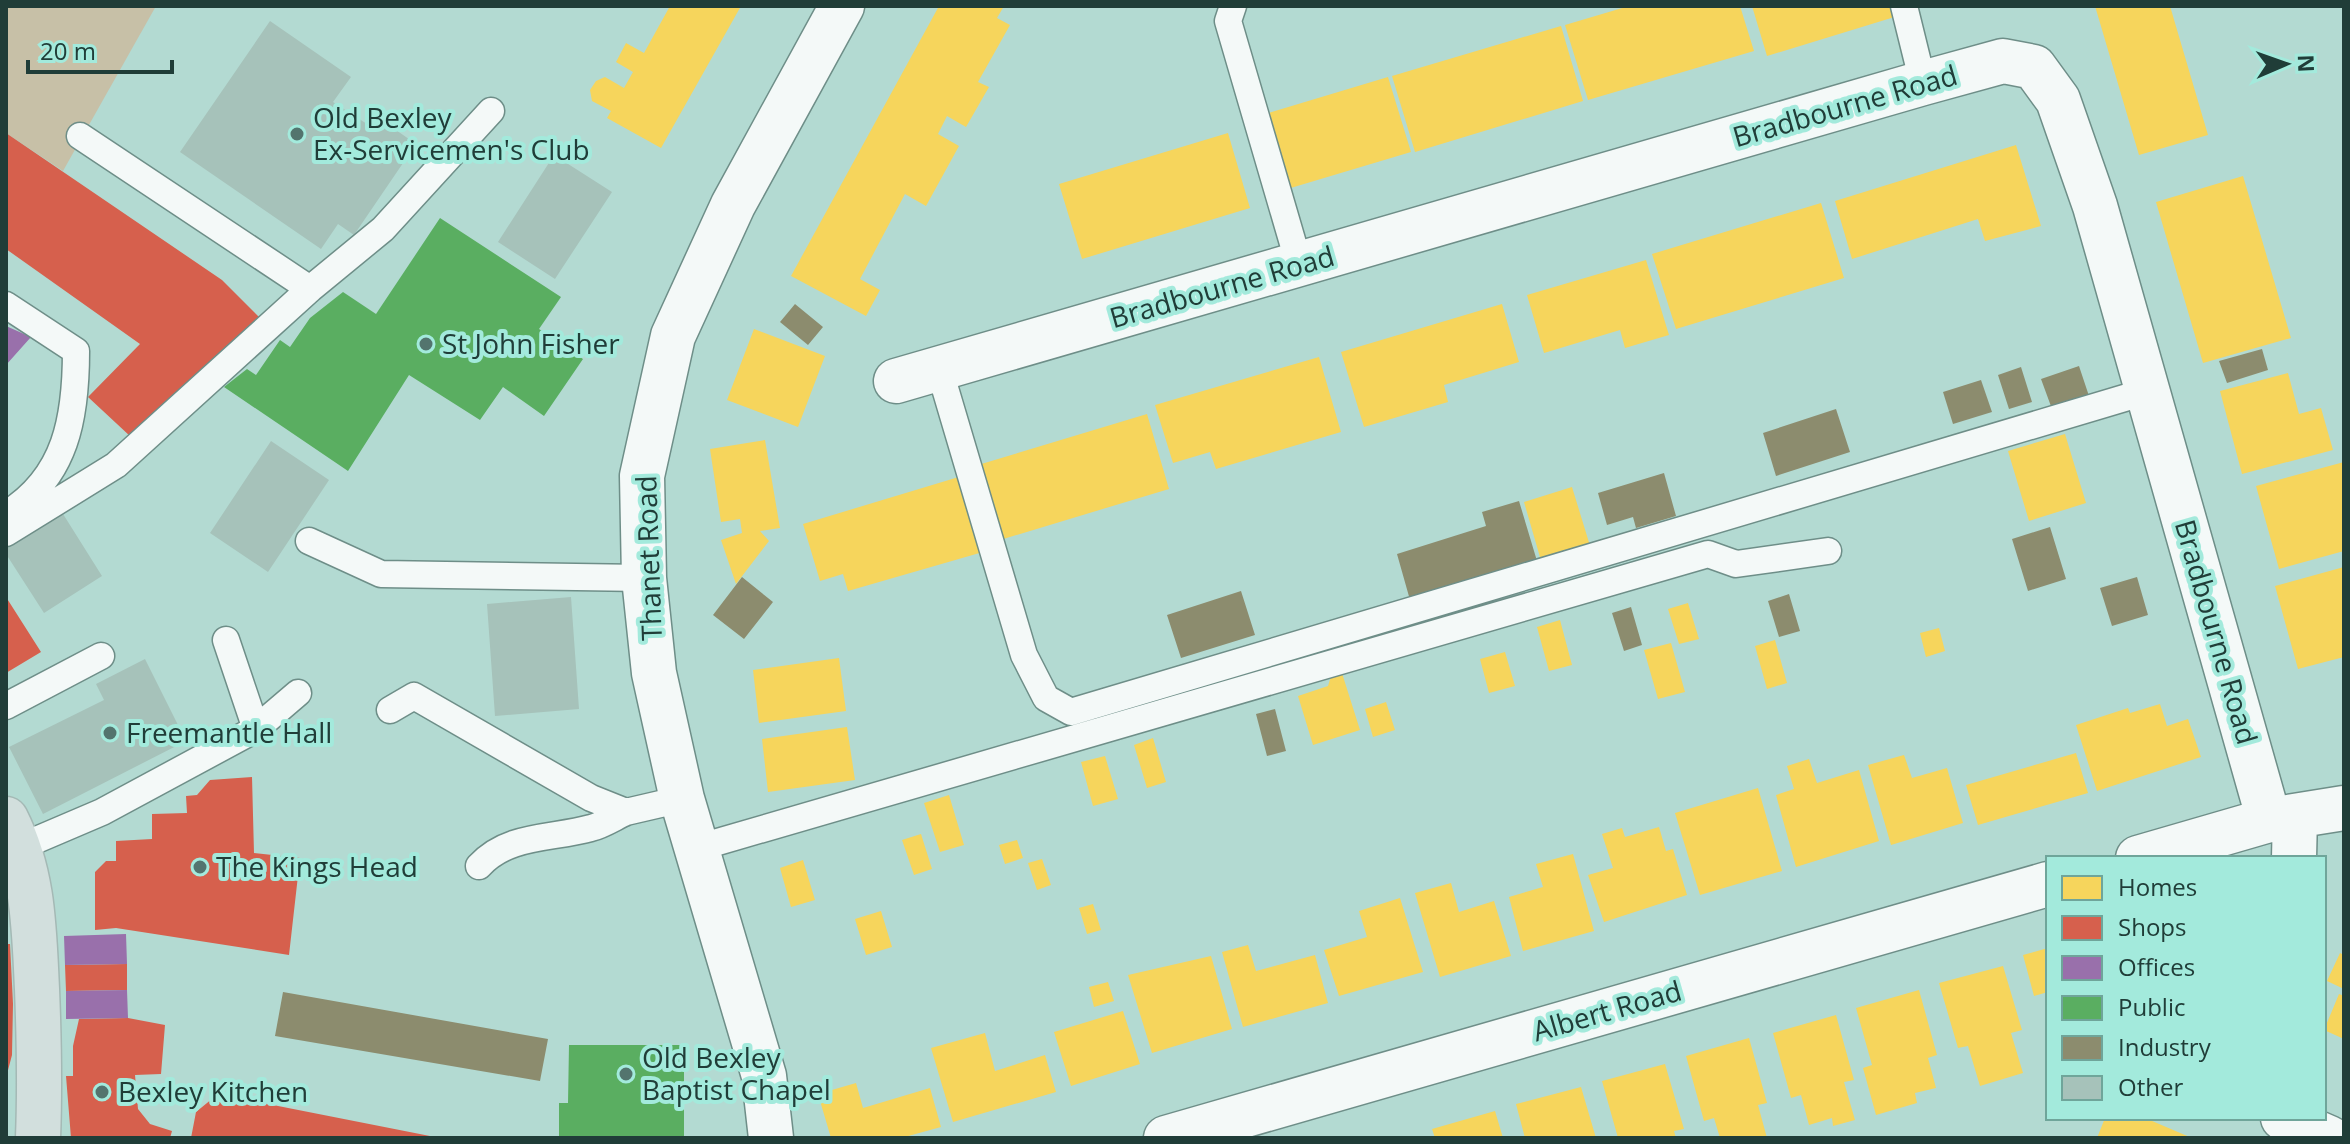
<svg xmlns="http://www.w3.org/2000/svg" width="2350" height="1144" font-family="'Open Sans',sans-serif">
  <rect width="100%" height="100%" fill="#b3dad2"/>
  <!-- green -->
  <path fill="#c7c0a7" d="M6 6H156L63 171 6 133Z"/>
  <!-- homes -->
  <path fill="#f6d55c" d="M670 6H741L661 148 607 118 611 111 592 101 590 90 596 81 605 77 624 88 633 72 616 62 626 43 644 53Z
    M939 6H1004L997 18 1010 25 978 82 989 87 966 127 947 116 938 134 959 146 926 206 905 194 860 279 880 290 866 316 791 276Z
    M1629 6H1740L1754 51 1588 100 1565 25Z
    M1752 6H1898L1901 15 1767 56Z
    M2095 6H2170L2208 135 2139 155Z
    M1561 26 1583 101 1415 152 1392 76Z
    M1388 77 1411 152 1284 190 1262 115Z
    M1228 133 1250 208 1082 259 1059 184Z
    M2016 145 2041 226 1985 241 1978 219 1852 259 1835 201Z
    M2243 176 2291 338 2203 363 2156 202Z
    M1821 203 1844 278 1676 329 1652 254Z
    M1646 260 1669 335 1625 348 1620 330 1544 353 1527 295Z
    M1502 304 1519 362 1444 385 1448 402 1364 427 1341 352Z
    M754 329 825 356 798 427 727 400Z
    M1319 357 1341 432 1216 469 1210 452 1173 463 1155 405Z
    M2288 373 2299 414 2321 408 2333 450 2242 474 2220 391Z
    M1147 414 1169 489 1000 540 978 465Z
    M2065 434 2086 503 2029 521 2008 451Z
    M765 440 780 528 760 531 769 541 736 584 721 540 742 533 740 519 721 522 710 449Z
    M2344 462V551L2279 569 2256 486Z
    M962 476 983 552 848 591 843 574 820 581 803 524Z
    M1572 487 1591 549 1542 564 1524 502Z
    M2344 567V657L2298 669 2275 586Z
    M1688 603 1699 639 1679 644 1668 609Z
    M1560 620 1572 665 1549 671 1537 627Z
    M1939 628 1945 651 1926 657 1920 633Z
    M1775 640 1787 683 1767 689 1755 646Z
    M1671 643 1685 692 1658 699 1644 650Z
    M1505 652 1515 686 1489 693 1480 659Z
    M839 658 846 711 759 723 753 670Z
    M1341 670 1360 730 1313 745 1298 696 1328 686 1332 673Z
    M1386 702 1395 730 1373 737 1365 709Z
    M2160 704 2167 726 2188 719 2201 757 2097 791 2076 725 2128 708 2130 713Z
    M847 727 855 780 768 792 762 739Z
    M1153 738 1166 782 1147 788 1134 745Z
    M2076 753 2088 793 1978 825 1966 785Z
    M1904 755 1912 778 1947 768 1963 823 1891 845 1868 765Z
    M1105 756 1118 799 1093 806 1081 762Z
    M1809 759 1817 783 1859 770 1879 841 1796 867 1776 795 1794 789 1787 766Z
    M1758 788 1782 871 1700 895 1675 813Z
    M949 795 964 845 940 852 924 803Z
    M1659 827 1666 851 1673 849 1687 895 1604 922 1588 875 1613 868 1602 834 1622 828 1625 837Z
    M921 834 932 869 914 875 902 840Z
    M1017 840 1023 858 1005 864 999 845Z
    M1573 854 1594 931 1523 951 1509 897 1543 887 1536 864Z
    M1042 859 1051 885 1037 890 1028 863Z
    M803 860 815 900 791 907 780 868Z
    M1451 883 1459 912 1494 901 1511 956 1440 977 1415 893Z
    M1400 898 1423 972 1339 996 1324 950 1367 937 1359 911Z
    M1093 904 1101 930 1087 934 1079 908Z
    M881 911 892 947 866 955 855 919Z
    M1248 945 1256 971 1315 955 1328 1003 1243 1027 1222 952Z
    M2048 948V992L2034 996 2023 955Z
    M2340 953 2344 955V989L2327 981Z
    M1211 956 1232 1029 1152 1053 1128 975Z
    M2003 966 2022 1030 2011 1033 2023 1073 1980 1086 1968 1046 1958 1048 1939 983Z
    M1108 982 1114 1001 1094 1007 1089 987Z
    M1919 990 1937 1055 1928 1058 1936 1088 1915 1093 1917 1103 1876 1115 1863 1068 1872 1065 1856 1008Z
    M2339 994 2344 996V1039L2324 1030Z
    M1123 1011 1140 1064 1071 1086 1054 1032Z
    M1836 1015 1854 1080 1844 1082 1855 1120 1833 1126 1832 1118 1809 1125 1801 1095 1791 1098 1773 1033Z
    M985 1033 995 1071 1045 1055 1056 1092 953 1122 931 1048Z
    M1749 1038 1767 1103 1758 1105 1767 1138H1720L1714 1118 1704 1121 1686 1056Z
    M1665 1064 1684 1129 1674 1131 1676 1138H1618L1602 1081Z
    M856 1083 863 1108 930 1088 941 1127 901 1138H831L818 1094Z
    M1581 1087 1596 1138H1525L1516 1104Z
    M1495 1111 1503 1138H1435L1432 1129Z
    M2105 1118H2145L2192 1138H2097Z"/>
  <!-- shops -->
  <path fill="#d6604d" d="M6 133 222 280 263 321 131 437 88 397 140 344 6 249Z
    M6 597 41 652 6 673Z
    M252 777 254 853 300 858 289 955 116 928 95 930V872L106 861H116V841L152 839V814L187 813 186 796 197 795 210 780Z
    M6 944H10L13 1004 12 1055 7 1074Z
    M127 964V990L66 991 65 965Z
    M128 1018 165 1025 161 1074 135 1075 138 1109 150 1124 172 1131 170 1138H71L66 1076H73V1046L79 1019Z
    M218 1094 435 1137V1138H191L196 1112Z"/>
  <!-- offices -->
  <path fill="#9970ab" d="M6 326 31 337 6 365Z
    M126 934 127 964 65 965 64 936Z
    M127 990 128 1018 66 1019V991Z"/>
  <!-- public -->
  <path fill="#5aae61" d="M440 218 561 297 539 329 583 359 544 416 503 387 480 420 409 375 348 471 224 387 247 369 256 375 280 340 290 347 310 318 343 292 376 314Z
    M569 1045H684V1138H559V1103H568Z"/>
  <!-- industry -->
  <path fill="#8c8c6e" d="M795 304 823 327 808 345 780 322Z
    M2262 349 2268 370 2227 383 2219 361Z
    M2079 366 2089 396 2052 409 2041 379Z
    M2021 367 2032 402 2009 409 1998 375Z
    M1981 380 1992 412 1953 424 1943 392Z
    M1836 409 1850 452 1776 476 1763 433Z
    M1664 473 1676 516 1636 528 1633 517 1607 525 1598 493Z
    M1519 501 1537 561 1410 600 1397 554 1486 526 1482 512Z
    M2050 527 2066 579 2028 591 2012 539Z
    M742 577 773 602 744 639 713 615Z
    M2137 577 2148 615 2112 626 2100 588Z
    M1241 591 1255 635 1181 658 1167 615Z
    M1789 594 1800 631 1779 637 1768 601Z
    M1631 607 1642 645 1624 651 1612 613Z
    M1275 709 1286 751 1267 756 1256 714Z
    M283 992 548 1039 540 1081 275 1036Z"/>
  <!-- building -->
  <path fill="#a6c2ba" d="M270 21 351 77 333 102 367 124 373 114 416 144 354 235 338 224 321 249 180 152Z
    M554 155 612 192 555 279 498 242Z
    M271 441 329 480 268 572 210 533Z
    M58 506 102 576 44 613 6 554V540Z
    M571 597 579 709 495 716 487 604Z
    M145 659 186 741 43 814 9 747 104 700 96 684Z"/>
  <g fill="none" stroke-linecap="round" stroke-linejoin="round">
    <!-- lane casing -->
    <g stroke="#6e8e88" stroke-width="29">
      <path id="lane" d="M1233 6 1228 21 1299 264
        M1904 6 1923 83
        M80 136 310 289 383 229 491 111
        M6 305 76 351C76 416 67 477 6 514
        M939 368 1024 655 1046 698 1071 712 2148 391
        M6 533 116 465 310 289
        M309 541 381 574 644 578
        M6 706 101 656
        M390 710 414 696 591 798 626 812C615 817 603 825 591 828 552 839 508 834 479 866
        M256 729 298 693
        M626 812 682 799
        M20 847 102 812 256 729 226 640
        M697 848 1708 554 1736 564 1828 551"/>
    </g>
    <!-- street casing -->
    <g stroke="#6e8e88" stroke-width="47">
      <path id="street" d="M896 381 1923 83 2003 61 2034 67 2058 100 2095 206 2269 820
        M2138 858 2269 820 2344 808
        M2294 858 2295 816
        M2283 1118 2329 1138
        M771 1138 764 1076 682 799 654 673 644 578 642 476 673 336 733 205 842 6
        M1166 1138 2048 884"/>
    </g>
    <!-- primary casing -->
    <g stroke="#a4b9b5" stroke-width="47">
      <path id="primary" d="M6 819C34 874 34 929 37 989 39 1039 40 1088 38 1138"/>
    </g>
    <!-- lane -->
    <use href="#lane" stroke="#f4f9f8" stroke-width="26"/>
    <!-- street -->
    <use href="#street" stroke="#f4f9f8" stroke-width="44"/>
    <!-- primary -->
    <use href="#primary" stroke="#d2dfdd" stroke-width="44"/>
  </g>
  <!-- markers -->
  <g fill="#53746e" stroke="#a3eadc" stroke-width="3">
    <circle cx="297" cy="134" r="8"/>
    <circle cx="426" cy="344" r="8"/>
    <circle cx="110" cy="733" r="8"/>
    <circle cx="200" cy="867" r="8"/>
    <circle cx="626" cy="1074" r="8"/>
    <circle cx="102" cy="1092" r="8"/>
  </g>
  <g text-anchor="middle" stroke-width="8" stroke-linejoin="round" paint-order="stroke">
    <!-- street labels -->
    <g font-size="28" fill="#203d38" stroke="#a3eadc">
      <text transform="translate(1845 106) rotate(-16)" y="10">Bradbourne Road</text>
      <text transform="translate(1222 287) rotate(-16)" y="10">Bradbourne Road</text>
      <text transform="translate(649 558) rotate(-92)" y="10">Thanet Road</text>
      <text transform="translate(2216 632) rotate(74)" y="10">Bradbourne Road</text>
      <text transform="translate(1607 1011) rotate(-16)" y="10">Albert Road</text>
    </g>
    <!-- poi labels -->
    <g font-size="28" fill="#203d38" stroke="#a3eadc" text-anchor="start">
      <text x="313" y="128">Old Bexley<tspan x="313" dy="32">Ex-Servicemen's Club</tspan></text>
      <text x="442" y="354">St John Fisher</text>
      <text x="126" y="743">Freemantle Hall</text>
      <text x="216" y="877">The Kings Head</text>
      <text x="642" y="1068">Old Bexley<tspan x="642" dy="32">Baptist Chapel</tspan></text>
      <text x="118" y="1102">Bexley Kitchen</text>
    </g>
  </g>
  <!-- border -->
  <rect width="2350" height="1144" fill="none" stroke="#203d38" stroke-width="16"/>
  <!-- legend -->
  <rect x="2046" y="856" width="280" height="264" fill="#a3eadc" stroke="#6fa59a" stroke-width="2"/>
  <rect x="2062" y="876" width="40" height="24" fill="#f6d55c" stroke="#6fa59a" stroke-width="2"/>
  <text x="2118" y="896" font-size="24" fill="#203d38">Homes</text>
  <rect x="2062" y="916" width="40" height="24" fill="#d6604d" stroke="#6fa59a" stroke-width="2"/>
  <text x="2118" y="936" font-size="24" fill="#203d38">Shops</text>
  <rect x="2062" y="956" width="40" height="24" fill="#9970ab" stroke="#6fa59a" stroke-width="2"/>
  <text x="2118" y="976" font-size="24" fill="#203d38">Offices</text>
  <rect x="2062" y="996" width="40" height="24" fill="#5aae61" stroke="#6fa59a" stroke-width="2"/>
  <text x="2118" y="1016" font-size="24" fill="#203d38">Public</text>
  <rect x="2062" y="1036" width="40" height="24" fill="#8c8c6e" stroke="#6fa59a" stroke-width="2"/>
  <text x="2118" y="1056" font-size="24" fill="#203d38">Industry</text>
  <rect x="2062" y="1076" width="40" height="24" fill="#a6c2ba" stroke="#6fa59a" stroke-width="2"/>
  <text x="2118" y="1096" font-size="24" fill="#203d38">Other</text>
  <!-- north arrow -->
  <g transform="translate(2286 64) rotate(88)" stroke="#a3eadc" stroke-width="6" paint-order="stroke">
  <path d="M0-6L14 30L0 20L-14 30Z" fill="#203d38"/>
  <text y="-12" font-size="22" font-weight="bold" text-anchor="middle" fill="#203d38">N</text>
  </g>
  <!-- scale -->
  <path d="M28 60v12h144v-12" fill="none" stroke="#203d38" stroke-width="4"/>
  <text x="40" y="60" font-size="24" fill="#203d38" stroke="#a3eadc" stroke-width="6" paint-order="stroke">20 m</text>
</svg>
